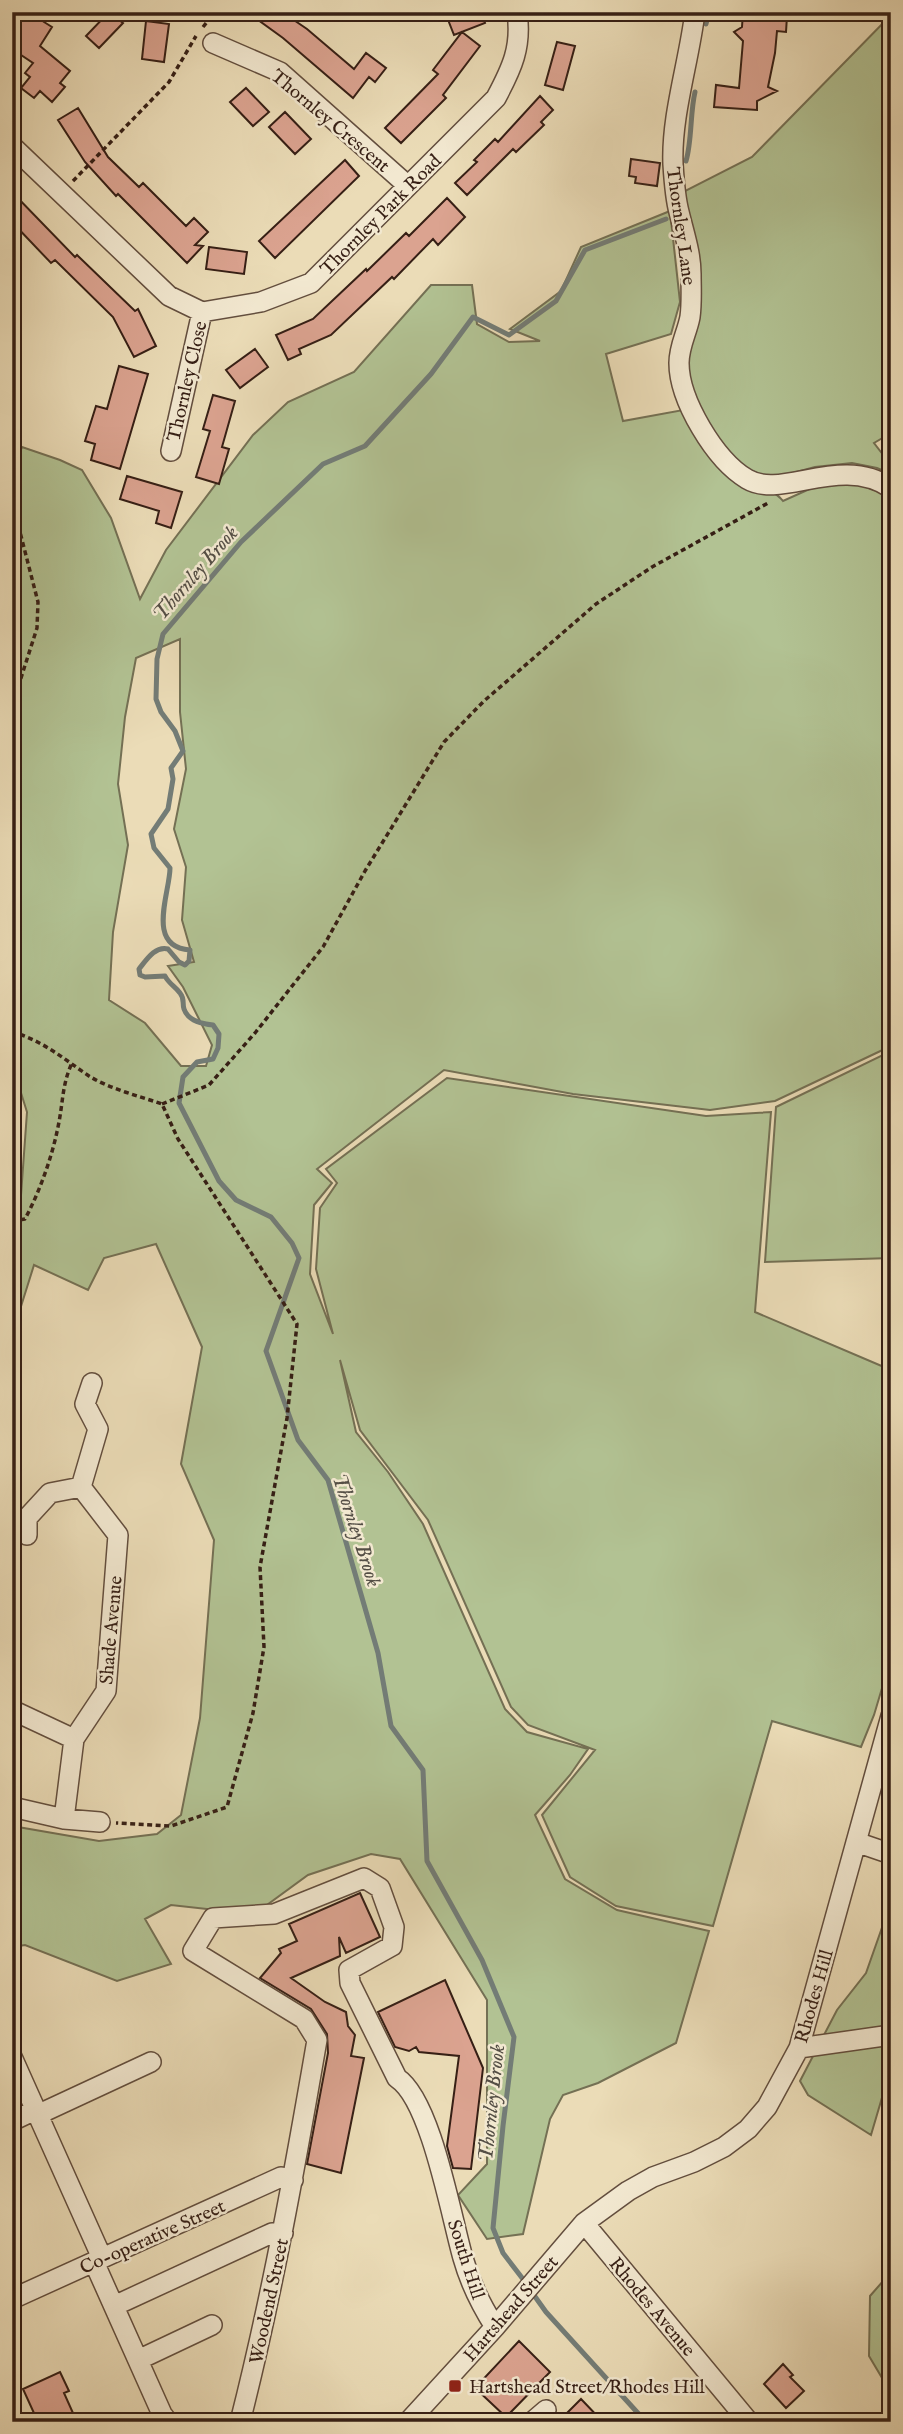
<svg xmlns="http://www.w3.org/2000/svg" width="903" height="2434" font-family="'IM FELL English',serif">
  <rect width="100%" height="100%" fill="#ebdcb7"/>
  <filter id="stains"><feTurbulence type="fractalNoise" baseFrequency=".00286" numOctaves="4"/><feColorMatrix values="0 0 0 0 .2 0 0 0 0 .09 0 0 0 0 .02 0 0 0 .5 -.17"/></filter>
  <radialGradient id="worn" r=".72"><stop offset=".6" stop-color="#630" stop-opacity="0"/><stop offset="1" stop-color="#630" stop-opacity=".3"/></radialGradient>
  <!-- green -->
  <path fill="#b2c293" stroke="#747054" stroke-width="2" fill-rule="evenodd" d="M891 15V433L874 443 891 465V474L877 468 852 463 815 467 785 475 767 477 745 468 720 443 684 380 681 193 752 157Z
    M670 211 680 302 671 334 606 354 623 421 683 410C696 433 714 471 739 482 756 490 771 486 783 501L814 487 849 481 889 495 891 499V1046L775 1101 710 1110 573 1094 444 1070 317 1169 332 1183 314 1205 310 1274 333 1334 316 1269 320 1208 337 1183 326 1169 447 1078 706 1116 771 1112 755 1312 891 1370V1658L874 1715 861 1747 772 1721 713 1926 616 1906 570 1877 542 1815 595 1750 528 1725 511 1707 428 1520 360 1430 340 1360 356 1432 388 1472 423 1524 505 1709 527 1732 588 1749 570 1775 535 1815 565 1879 617 1910 709 1931 676 2043 598 2083 563 2095 550 2119 523 2234 487 2239 458 2195 487 2164V2000L400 1859 371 1854 308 1875 260 1910 225 1911 171 1905 145 1919 171 1964 117 1981 25 1945 12 1947V1826L99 1841 157 1834 181 1815 200 1718 214 1540 181 1464 202 1347 156 1244 104 1258 88 1290 34 1265 12 1335V1248L19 1223 27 1112 12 1064V463H15L22 447 60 460 82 470 111 518 140 599 166 550 253 435 288 402 354 372 431 285H472L477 324 509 342 540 341 510 329 561 291 581 247ZM180 639V712L186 769 174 829 186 867 182 920 194 962 168 966 183 987 212 1045 206 1066H181L145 1023 109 1000 113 932 128 845 118 784 125 717 136 658Z
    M891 1051V1258L765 1262 776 1107Z
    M891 1902V2067L871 2135 808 2095 800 2081 837 2010 866 1973Z
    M891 2272V2393L869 2356 870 2296Z"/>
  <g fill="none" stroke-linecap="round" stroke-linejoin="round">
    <!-- stream -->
    <path stroke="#737c76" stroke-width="5" d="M706 24 709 12
      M686 161C692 141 690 113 695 92
      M526 2283 503 2253 493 2228 503 2126 514 2037 482 1960 427 1861 423 1770 391 1726 378 1653 328 1480 298 1440 266 1351 299 1258 292 1243 271 1217 236 1200 219 1181 179 1103 183 1077 197 1062 213 1059 218 1048 219 1034 213 1025C202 1024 188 1021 184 1009 182 1003 185 999 180 993 175 986 169 984 165 976L145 977 140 975 139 969C147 959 155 946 168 949L179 962 185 965 189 961 190 950C145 947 170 893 170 868L154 848 151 834 168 809 173 779 171 768 183 751 175 731 161 712 156 699 157 659 163 634 241 542 323 464 365 446 431 374 473 317 509 335 556 301 585 250 666 219
      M531 2291 546 2312 646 2422"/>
  </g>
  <!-- building -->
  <path fill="#dba390" stroke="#361f15" stroke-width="2" d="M19 12H50L44 22 52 27 40 46 70 71 60 83 65 87 52 102 40 91 34 98 21 88 30 77 25 73 33 63 12 49V23Z
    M109 12 123 23 99 48 86 36Z
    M247 12H282L307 29 354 69 366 53 386 68 375 82 369 77 353 98 283 38Z
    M445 12H481L485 23 454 35Z
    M743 12H783L782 15 787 16 786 32 777 31 775 53 768 87 777 91 757 101V110L714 107 716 85 739 88 743 41 734 32 742 27Z
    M146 21 169 24 164 62 142 59Z
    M462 32 480 46 443 95 446 98 401 143 385 128 438 74 433 70Z
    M557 42 575 46 563 90 545 85Z
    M246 88 269 112 253 126 230 102Z
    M540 96 553 110 541 122 544 125 516 152 513 149 467 195 455 183 477 162 474 160 495 139 498 142Z
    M78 108 108 157 139 187 143 183 186 226 194 218 208 232 195 245 203 246 187 263 118 194 116 196 85 162 58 120Z
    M285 112 311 139 295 154 269 127Z
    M631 159 660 163 657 186 635 183 636 177 629 176Z
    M345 160 359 176 275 258 259 241Z
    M12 192 75 257 77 255 135 311 138 309 156 346 134 357 113 317 55 260 51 263 12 222Z
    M447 198 465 217 438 245 433 239 394 279 392 277 331 335 299 349 301 354 288 360 276 335 313 319 366 269 367 271 406 233 409 236Z
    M209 247 247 252 244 274 206 269Z
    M255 349 268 367 240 388 226 370Z
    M119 366 148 374 120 469 91 460 95 444 85 441 96 406 107 409Z
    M213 395 235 401 222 447 229 449 219 484 196 477 210 431 203 429Z
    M127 476 182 492 171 528 156 523 159 511 120 499Z
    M360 1893 380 1937 346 1953 339 1937 340 1956 291 1978 325 2002 346 2012 348 2026 355 2035 351 2056 364 2058 341 2173 307 2164 328 2053 327 2034 311 2009 260 1978 281 1953 279 1949 297 1941 289 1924Z
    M445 1980 483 2068 471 2169 453 2168 447 2146 459 2056 419 2052 416 2047 409 2051 395 2047 378 2012Z
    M519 2341 550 2372 506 2417 475 2388Z
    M783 2364 793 2375 790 2377 804 2391 786 2408 764 2384Z
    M60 2372 69 2391 64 2393 77 2422H38L23 2389Z
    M581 2399 603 2422H558Z"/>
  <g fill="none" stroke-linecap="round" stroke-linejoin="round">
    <!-- minor casing -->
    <g stroke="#634e3e" stroke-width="22">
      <path id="minor" d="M695 12C689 62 671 116 673 164 674 180 675 197 679 212 684 233 691 253 691 274 691 288 692 303 690 317 687 333 679 346 679 363 679 400 715 460 747 479 782 500 840 454 891 488
        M213 43 280 72 407 185
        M12 146 169 296 202 312 261 302 311 283 496 98C512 68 522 47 517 12
        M171 451 202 312
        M81 1487 98 1429 85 1404 92 1383
        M27 1535V1518L50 1493 81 1487
        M12 1710 74 1739
        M12 1807 64 1819 100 1822
        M64 1819 74 1739 106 1691 118 1535 81 1487
        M856 1842 891 1854
        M799 2048 891 2035
        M12 2057 102 2258
        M37 2115 151 2062
        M12 2121 35 2110
        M584 2223 749 2422
        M94 2262 162 2414 168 2422
        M12 2299 281 2177 293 2180
        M114 2306 272 2233H283
        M138 2360 212 2325
        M240 2422C272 2296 295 2168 317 2040L304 2019 193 1951 213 1918 274 1914 364 1878 380 1888 394 1927 392 1946 349 1970 350 1983 397 2078C431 2100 451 2216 463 2258 470 2283 481 2305 495 2327
        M408 2422 495 2327 584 2223 628 2191 653 2177 694 2162 724 2147 748 2129 767 2107 799 2048 891 1716
        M532 2422 546 2410"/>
    </g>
    <!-- path -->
    <path stroke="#361f15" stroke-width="3.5" stroke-dasharray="5 3.5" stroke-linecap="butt" d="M203 27 215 12
      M73 181 169 82 196 36
      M12 342 17 357 12 448
      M12 501 38 602 37 628 12 706
      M12 1032C42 1040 64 1059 89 1076 110 1089 139 1096 162 1104L178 1139 297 1324 287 1418 260 1567 264 1647 253 1713 227 1807 171 1826 116 1823
      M12 1079 15 1086 12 1104
      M162 1104 209 1085 255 1033 323 947 365 871 444 742 484 701 596 604 652 567 768 503
      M12 1221 25 1219C40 1191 52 1157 58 1127 63 1104 62 1084 72 1063"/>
    <!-- minor -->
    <use href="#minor" stroke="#f2e8d0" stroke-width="19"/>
  </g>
  <!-- markers -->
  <rect fill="#8f2418" stroke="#f2e8d0" stroke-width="2.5" x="448" y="2379" width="14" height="14" rx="3.5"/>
  <g text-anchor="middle" stroke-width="5" stroke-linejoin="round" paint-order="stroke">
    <!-- street labels -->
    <g font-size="19" fill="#361f15" stroke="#f2e8d0">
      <text transform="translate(331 120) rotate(40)" y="7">Thornley Crescent</text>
      <text transform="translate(380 214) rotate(-45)" y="7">Thornley Park Road</text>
      <text transform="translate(682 226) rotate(82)" y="7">Thornley Lane</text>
      <text transform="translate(186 381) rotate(-77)" y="7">Thornley Close</text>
      <text transform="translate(110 1630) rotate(-85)" y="7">Shade Avenue</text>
      <text transform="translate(813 1996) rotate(-74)" y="7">Rhodes Hill</text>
      <text transform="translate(152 2236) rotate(-24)" y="7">Co-operative Street</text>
      <text transform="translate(467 2259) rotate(72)" y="7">South Hill</text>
      <text transform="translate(268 2301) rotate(-78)" y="7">Woodend Street</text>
      <text transform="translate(653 2306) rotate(50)" y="7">Rhodes Avenue</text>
      <text transform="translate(510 2308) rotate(-49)" y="7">Hartshead Street</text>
    </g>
    <!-- poi labels -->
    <g font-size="19" fill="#361f15" stroke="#f2e8d0" text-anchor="start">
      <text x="469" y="2393">Hartshead Street/Rhodes Hill</text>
    </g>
    <!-- water labels -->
    <g font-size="21" font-style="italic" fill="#544e45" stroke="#f2e8d0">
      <text transform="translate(195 573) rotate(-49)" y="7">Thornley Brook</text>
      <text transform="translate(357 1530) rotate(72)" y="7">Thornley Brook</text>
      <text transform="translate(491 2103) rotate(-84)" y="7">Thornley Brook</text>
    </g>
  </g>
  <!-- margin -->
  <rect width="903" height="2434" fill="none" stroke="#ebdcb7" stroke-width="42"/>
  <rect x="14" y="14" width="875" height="2406" fill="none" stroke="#361f15" stroke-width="3.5"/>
  <rect x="21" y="21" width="861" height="2392" fill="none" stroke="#361f15" stroke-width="2"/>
  <rect width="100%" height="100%" filter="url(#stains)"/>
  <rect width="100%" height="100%" fill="url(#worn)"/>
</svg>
